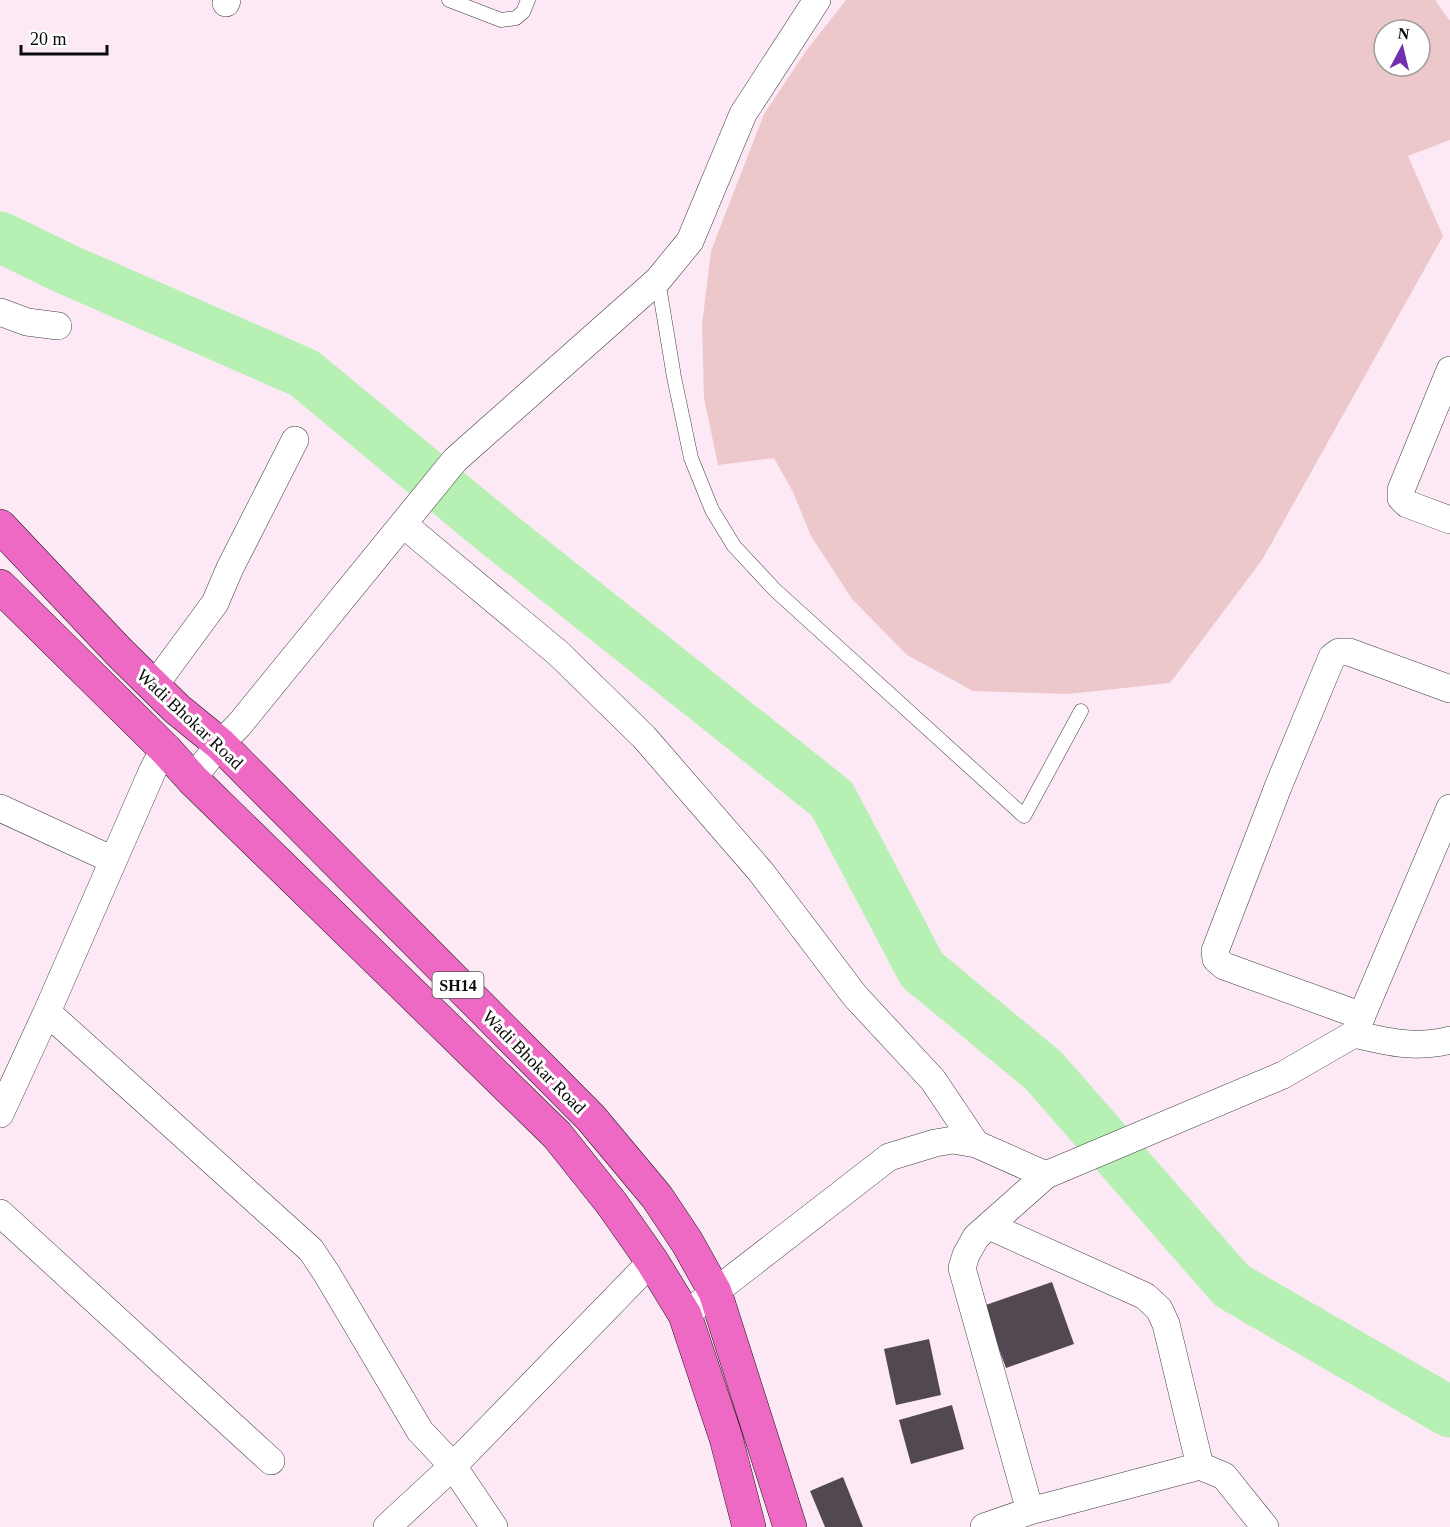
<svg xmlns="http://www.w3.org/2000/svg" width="1450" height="1527" font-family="Georgia,serif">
  <rect width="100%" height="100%" fill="#fde9f6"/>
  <!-- pitch -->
  <path fill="#ecc8cb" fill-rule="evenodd" d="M846 0H1435L1450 21V140L1408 156 1443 236 1262 560 1170 683 1068 694 973 691 907 655 852 599 811 536 793 492 774 458 718 465 704 398 702 325 711 251 764 114 806 51ZM1384 30H1420V66H1384Z"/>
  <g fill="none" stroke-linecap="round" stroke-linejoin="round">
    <!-- river -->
    <path stroke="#b6f0b2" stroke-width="51" d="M0 237 66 269 304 373 491 528 832 799 922 970 1044 1071 1232 1286 1450 1412"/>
  </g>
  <!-- building -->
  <path fill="#524852" d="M1052 1282 1074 1344 1006 1368 983 1306Z
    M929 1339 941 1395 896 1405 884 1349Z
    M952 1405 964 1449 911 1464 899 1420Z
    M843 1477 863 1527H825L810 1491Z"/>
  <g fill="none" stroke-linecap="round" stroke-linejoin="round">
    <!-- lane casing -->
    <g stroke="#3d3d3d" stroke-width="15">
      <path id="lane" d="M449 0 501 20 516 18 523 12 528 0
        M658 280 674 377 691 458 712 510 734 546 775 590 1024 816 1081 711"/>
    </g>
    <!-- street casing -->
    <g stroke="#3d3d3d" stroke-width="28">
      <path id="street" d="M226 3 227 0
        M0 312 27 322 58 326
        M1450 370 1401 490V498L1407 504 1450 520
        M403 524 558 653 644 737 761 872 855 996 933 1080 976 1144
        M154 686 215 603 230 568 295 440
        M192 779 220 744 239 725 455 460 658 280 690 241 743 114 817 0
        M0 808 113 860
        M47 1012 311 1250 327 1274 420 1431 453 1466 494 1527
        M1362 1016 1224 966 1216 959 1215 951 1278 787 1332 657 1339 652H1349L1450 689
        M1354 1034C1388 1042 1415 1049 1450 1040
        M0 1114 47 1012 152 772 157 762 166 750
        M0 1213 271 1461
        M989 1226 1145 1296 1159 1309 1166 1324 1200 1466
        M685 1315 889 1157 935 1143 953 1140 976 1144 1046 1175
        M1030 1511 962 1268 966 1255 976 1237 1046 1175 1283 1075 1354 1034 1450 808
        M387 1527 453 1466 652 1261
        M984 1527 1030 1511 1200 1466 1224 1476 1265 1527"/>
    </g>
    <!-- primary casing -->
    <g stroke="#1b1b1b" stroke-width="34">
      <path id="primary" d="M0 526 120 653 177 709 220 744 591 1118 657 1197 687 1242 715 1292 790 1527
        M0 586 166 750 192 779 557 1135 612 1204 652 1261 685 1315 726 1438 749 1527"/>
    </g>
    <!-- lane -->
    <use href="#lane" stroke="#fff" stroke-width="14"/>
    <!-- street -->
    <use href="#street" stroke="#fff" stroke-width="27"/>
    <!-- primary -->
    <use href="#primary" stroke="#ed69c3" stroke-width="33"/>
  </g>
  <g text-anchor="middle" stroke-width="6" stroke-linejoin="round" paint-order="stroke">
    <!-- shield labels -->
    <rect fill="#fff" stroke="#545454" stroke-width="1.5" x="432.5" y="972" width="51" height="26" rx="4.5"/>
    <g font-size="16" font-weight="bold" fill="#0a0a0a">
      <text x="458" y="991">SH14</text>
    </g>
    <!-- street labels -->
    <g font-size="18" fill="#0a0a0a" stroke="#fff">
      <text transform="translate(190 719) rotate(43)" y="6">Wadi Bhokar Road</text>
      <text transform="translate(534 1062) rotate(45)" y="6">Wadi Bhokar Road</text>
    </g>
  </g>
  <!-- north arrow -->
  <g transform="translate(1402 48) rotate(7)"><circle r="28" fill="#ffffff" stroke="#9d9d9d" stroke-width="1.5"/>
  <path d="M0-4.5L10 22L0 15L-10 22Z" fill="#712eae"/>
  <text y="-9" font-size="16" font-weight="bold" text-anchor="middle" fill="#0a0a0a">N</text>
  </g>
  <!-- scale -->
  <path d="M21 45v9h86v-9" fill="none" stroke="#0a0a0a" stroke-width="3"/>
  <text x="30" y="45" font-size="18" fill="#0a0a0a" stroke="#ffffff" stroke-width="4.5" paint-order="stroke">20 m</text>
</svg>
